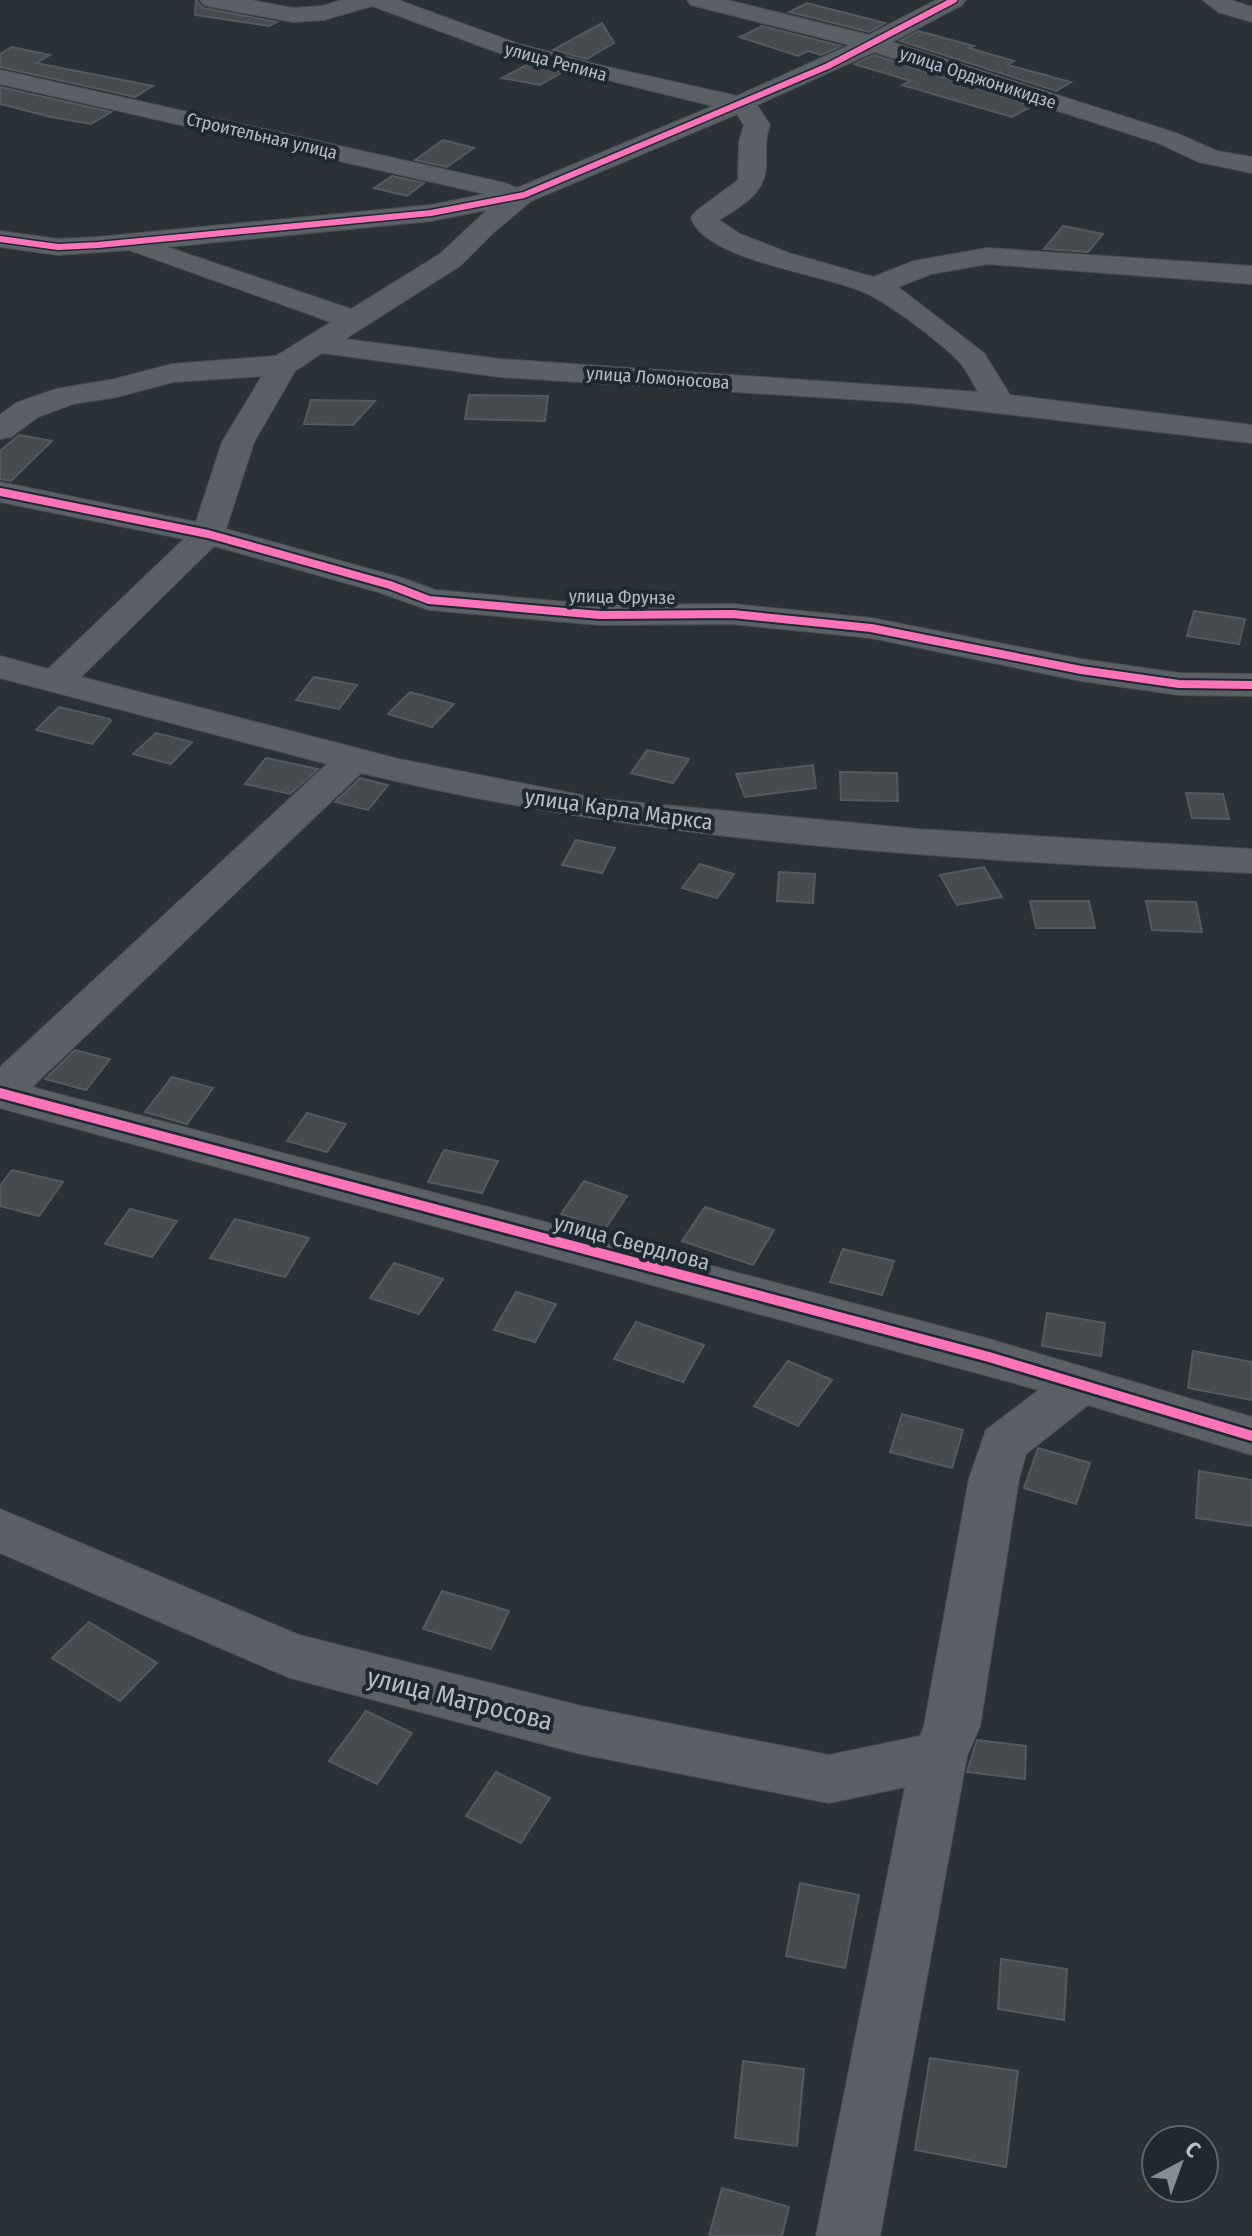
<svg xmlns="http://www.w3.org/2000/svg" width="1252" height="2236" font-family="'Fira Sans Condensed',sans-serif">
  <rect width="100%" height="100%" fill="#2b3237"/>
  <!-- building -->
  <path fill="#464b50" stroke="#535a5f" stroke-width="2" d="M196 0 203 8 277 22 269 26 195 15Z
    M807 3 885 23 869 32 789 12Z
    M602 23 614 43 587 59 553 50Z
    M762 26 841 46 821 55 808 51 798 56 740 37Z
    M918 31 974 46 969 48 1014 61 1008 65 1071 82 1056 91 900 41Z
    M12 47 50 55 36 63 153 86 135 97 0 67V54Z
    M874 55 1032 106 1012 117 902 85 911 81 854 64Z
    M528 64 563 72 540 85 502 78Z
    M0 87 111 112 91 124 51 117 0 104Z
    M443 140 474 148 447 167 415 160Z
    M392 176 424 183 407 196 374 188Z
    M1063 226 1103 234 1088 252 1044 249Z
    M469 395 548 396 545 421 465 419Z
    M311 400 375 401 353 425 304 424Z
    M19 435 52 441 11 481 0 479V451Z
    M1194 611 1245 619 1239 644 1187 636Z
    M314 677 357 685 339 709 296 700Z
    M410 692 454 704 432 727 388 714Z
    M59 707 110 719 111 721 92 744 36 730Z
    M156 733 192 742 171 764 133 754Z
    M647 750 689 759 673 783 631 773Z
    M266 758 318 769 290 794 245 784Z
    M813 765 816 788 745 797 736 774Z
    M840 772 897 773 898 801 841 800Z
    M360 778 388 785 368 810 335 802Z
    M1186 793 1223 794 1229 819 1192 818Z
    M576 840 615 848 602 873 562 865Z
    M700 864 734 874 717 898 682 888Z
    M984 867 1002 897 957 905 940 875Z
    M779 872 815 874 813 903 777 901Z
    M1030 901H1089L1095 928H1036Z
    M1146 901 1196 902 1202 932 1152 930Z
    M75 1050 110 1059 86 1090 45 1079Z
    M172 1077 213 1088 187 1124 145 1112Z
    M307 1113 346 1124 327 1152 287 1141Z
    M444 1150 498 1161 482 1193 428 1182Z
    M12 1170 63 1182 39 1216 0 1206V1186Z
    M584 1181 627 1196 605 1229 561 1214Z
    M705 1207 774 1230 753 1265 682 1241Z
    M130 1209 177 1221 152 1257 105 1244Z
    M235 1219 309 1238 285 1277 210 1258Z
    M843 1249 894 1261 882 1295 830 1282Z
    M394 1263 443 1279 419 1314 370 1298Z
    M516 1292 556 1304 535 1342 494 1330Z
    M1047 1313 1105 1323 1101 1356 1042 1346Z
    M636 1322 704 1345 683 1382 614 1359Z
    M1193 1351 1252 1362V1400L1188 1388Z
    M788 1361 832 1380 798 1426 754 1406Z
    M902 1414 963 1430 952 1468 890 1452Z
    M1038 1448 1090 1463 1076 1504 1024 1488Z
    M1199 1471 1252 1480V1526L1196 1518Z
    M442 1591 509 1611 491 1649 423 1629Z
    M89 1622 157 1663 120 1701 52 1658Z
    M366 1711 412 1733 377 1784 329 1761Z
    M977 1740 1026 1746 1025 1779 967 1772Z
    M496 1772 550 1798 521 1843 466 1816Z
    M800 1883 859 1895 845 1968 786 1956Z
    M1001 1959 1067 1969 1064 2020 998 2009Z
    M930 2058 1018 2071 1006 2167 915 2150Z
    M743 2061 804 2069 797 2146 735 2138Z
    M722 2188 789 2207 782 2236H709Z"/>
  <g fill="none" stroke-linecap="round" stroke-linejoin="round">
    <!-- minor casing -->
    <g stroke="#494e52" stroke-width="2">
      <path id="minor" d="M200 0H250L293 8 322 6 342 0H398L519 44 603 66 737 96 850 45 691 5 687 0H727L869 35 936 0H966L962 5 892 42 1176 133 1217 151 1252 157V173L1199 162 1158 143 874 52 757 105 770 125C765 138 766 149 766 163 767 193 741 206 719 220L740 234 789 253 873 277 914 261 987 248 1252 266V284L987 264 931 274 898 287 984 353 1010 395 1252 425V443L911 403 500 377 322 353 295 371 254 442 226 529 402 578 435 590 600 605 733 604 871 618 1081 659 1179 673 1252 674V696L1179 695 1081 681 871 638 733 624 600 625 429 610 378 592 214 546 81 677 399 759 601 799 917 829 1252 849V873C954 860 652 843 361 773L32 1087 989 1339 1252 1417V1455L1088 1405 1026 1454 1019 1479 980 1726 967 1756 880 2236H816L905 1787 829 1803 581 1754 290 1678 0 1553V1509L299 1635 581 1706 829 1755 920 1736 924 1726 969 1479 986 1430 1039 1390 0 1108V1067L327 764 0 678V656L48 669 184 539 0 502V482L196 522 222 442 262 376 173 382 117 397 73 404 38 417 11 437 0 439V415L16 403 56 389 115 379 172 364 276 356 331 322 129 250 58 255 0 247V231L58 239 98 237 431 205 485 194 0 84V70L505 183 517 188 713 106 502 54 372 6 324 20 293 22 212 7 204 5ZM737 114 744 125 739 142 738 180 695 212 691 218C706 262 829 274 868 294 891 305 946 346 962 365 968 373 973 383 978 392L500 359 345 339 460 266 493 233 531 201ZM487 210 440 254 351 309 167 247 431 221Z
        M1203 0H1231L1252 7V22L1218 12Z"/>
    </g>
    <!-- minor -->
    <use href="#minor" fill="#5b6066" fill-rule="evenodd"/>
    <!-- cycleway-far2 casing -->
    <g stroke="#1f2932" stroke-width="9">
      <path id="cycleway-far2" d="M0 239 58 247 98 245 431 213 524 195 828 66 954 0"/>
    </g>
    <!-- cycleway-far1 casing -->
    <g stroke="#1f2932" stroke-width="12">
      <path id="cycleway-far1" d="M0 492 208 534 390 585 429 600 600 615 733 614 871 628 1081 670 1179 684 1252 685"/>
    </g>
    <!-- cycleway casing -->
    <g stroke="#1f2932" stroke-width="15">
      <path id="cycleway" d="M0 1093 989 1357 1252 1436"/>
    </g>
    <!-- cycleway-far2 -->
    <use href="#cycleway-far2" stroke="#fb73b8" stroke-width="6"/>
    <!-- cycleway-far1 -->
    <use href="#cycleway-far1" stroke="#fb73b8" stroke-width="8"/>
    <!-- cycleway -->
    <use href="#cycleway" stroke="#fb73b8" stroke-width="10"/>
  </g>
  <g text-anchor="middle" stroke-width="8" stroke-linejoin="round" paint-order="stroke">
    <!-- far-street labels -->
    <g font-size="18" fill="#b6bfc8" stroke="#1f2932">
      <text transform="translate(556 62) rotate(15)" y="6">улица Репина</text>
      <text transform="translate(978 78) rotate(18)" y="6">улица Орджоникидзе</text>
      <text transform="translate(262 136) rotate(13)" y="6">Строительная улица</text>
      <text transform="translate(658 378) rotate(4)" y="6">улица Ломоносова</text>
      <text transform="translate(622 597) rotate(1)" y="6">улица Фрунзе</text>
    </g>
    <!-- street labels -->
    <g font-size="22" fill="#b6bfc8" stroke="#1f2932">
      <text transform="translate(619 809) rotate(8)" y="8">улица Карла Маркса</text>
      <text transform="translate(632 1242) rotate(15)" y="8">улица Свердлова</text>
    </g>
    <!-- near-street labels -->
    <g font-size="26" fill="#b6bfc8" stroke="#1f2932">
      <text transform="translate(460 1699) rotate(14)" y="9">улица Матросова</text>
    </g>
  </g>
  <!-- north arrow -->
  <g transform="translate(1180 2164) rotate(41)"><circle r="38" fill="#1f2932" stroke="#5b656e" stroke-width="2"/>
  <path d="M0-6L14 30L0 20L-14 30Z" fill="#858e95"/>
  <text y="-12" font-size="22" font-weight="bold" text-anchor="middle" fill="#b6bfc8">С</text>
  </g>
</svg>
